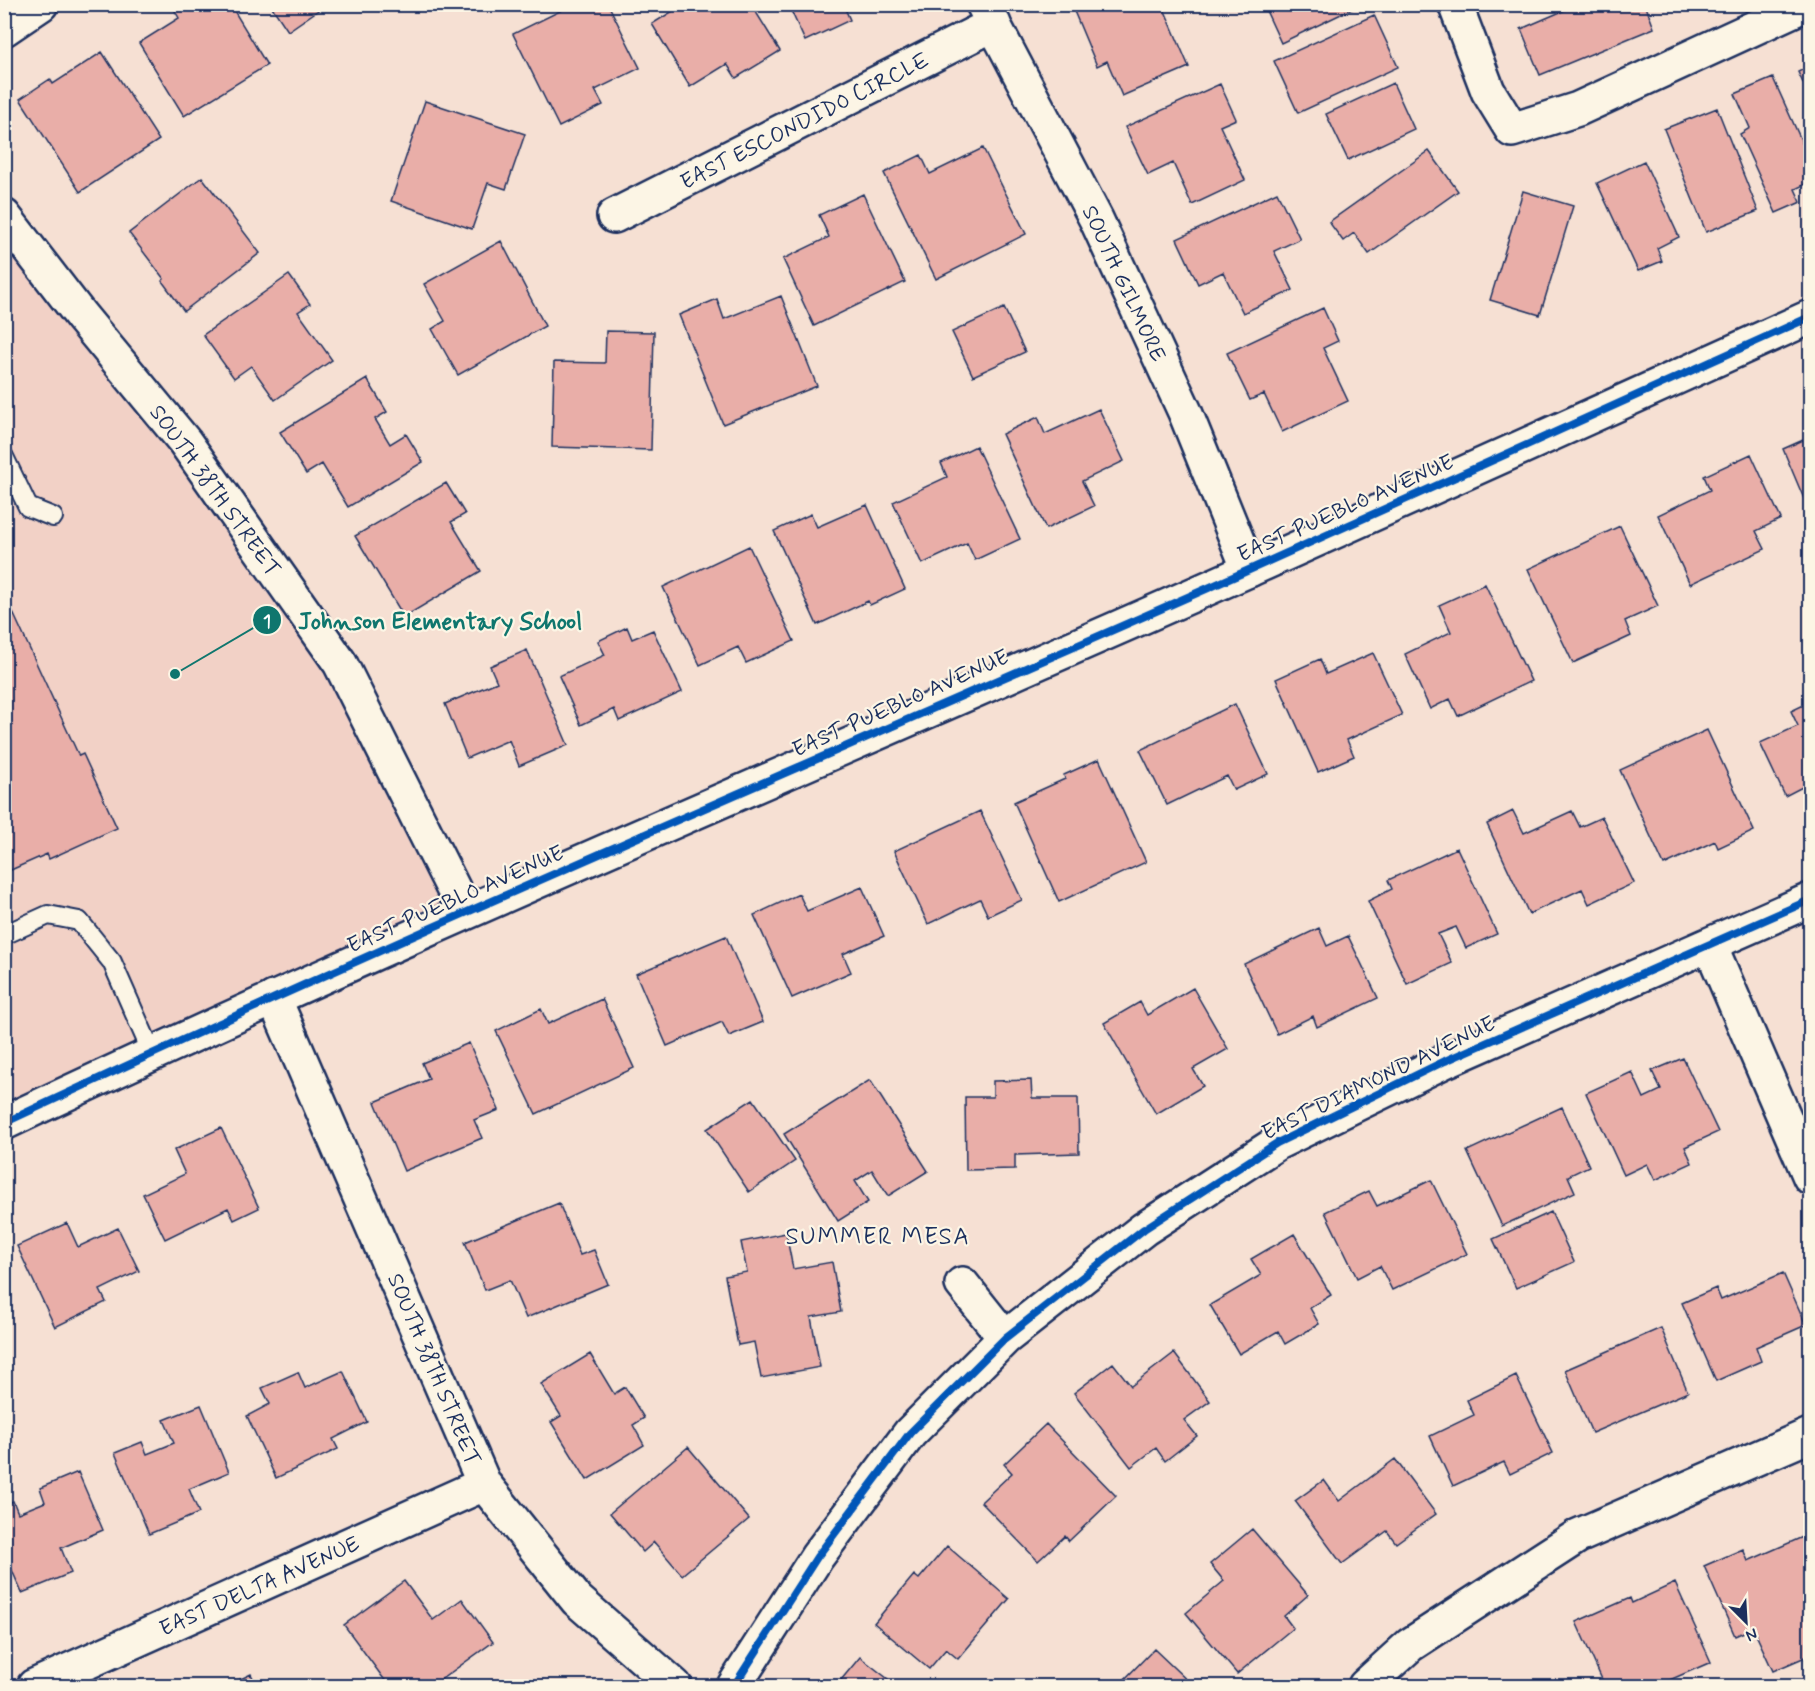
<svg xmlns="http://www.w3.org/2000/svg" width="1815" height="1691" font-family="Mynerve,sans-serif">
  <rect width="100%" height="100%" fill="#f6e0d3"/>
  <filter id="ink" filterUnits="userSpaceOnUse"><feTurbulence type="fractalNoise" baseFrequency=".0167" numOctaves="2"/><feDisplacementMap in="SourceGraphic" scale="12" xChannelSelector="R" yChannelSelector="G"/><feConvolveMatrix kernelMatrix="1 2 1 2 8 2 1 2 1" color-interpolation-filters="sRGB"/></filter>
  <g filter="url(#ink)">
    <!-- built -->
    <path fill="#f2d1c6" d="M4 215 340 663 465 912 4 1123Z"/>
    <!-- building -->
    <path fill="#e9aea8" stroke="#1b2f5e" stroke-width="1.5" d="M171 4H230L267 65 184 116 139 43 179 18Z
      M270 4H327L288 31Z
      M574 4H608L640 68 595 90 603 105 559 127 513 34Z
      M684 4H751L780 51 736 78 727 64 690 87 652 24Z
      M788 4H843L850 20 805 41Z
      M1071 4H1162L1189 67 1122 96 1107 61 1097 66Z
      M1263 4H1362L1281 43Z
      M1579 4H1629L1631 9 1645 4 1654 28 1540 75 1521 29Z
      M1374 15 1398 67 1298 113 1274 61Z
      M102 52 159 140 80 192 20 99 50 79 53 84Z
      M1810 66V98L1798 72Z
      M1773 78 1810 160V182L1795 189 1801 202 1776 213 1740 134 1750 128 1735 94Z
      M1393 83 1414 129 1348 160 1326 114Z
      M1220 84 1236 119 1220 126 1245 180 1192 205 1173 163 1148 175 1125 127Z
      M425 101 525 134 506 189 488 183 472 229 391 201Z
      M1717 108 1758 211 1706 232 1664 129Z
      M983 148 1026 234 936 279 884 173 921 155 930 174Z
      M1429 151 1458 191 1369 254 1354 233 1343 241 1329 222Z
      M1644 161 1679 237 1657 248 1662 261 1638 271 1597 183Z
      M202 177 260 253 184 311 162 281 164 279 129 233Z
      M1523 191 1573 206 1540 315 1490 300Z
      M1277 192 1300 239 1274 251 1293 290 1243 313 1223 272 1198 284 1177 239Z
      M863 194 905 282 814 326 783 259 829 237 819 215Z
      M501 241 545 326 458 375 432 329 445 321 424 284Z
      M289 275 310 304 298 312 332 360 275 400 251 366 234 378 203 335Z
      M781 296 817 386 723 424 679 315 717 299 724 319Z
      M1004 308 1025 352 973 376 952 332Z
      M1323 308 1338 341 1323 348 1348 401 1282 432 1264 394 1250 400 1227 353Z
      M606 331 654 332 651 450 552 447 554 362 605 363Z
      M367 379 387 412 375 419 390 444 406 434 423 462 348 507 322 464 306 474 280 432Z
      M1099 409 1124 461 1082 481 1094 506 1046 529 1002 434 1038 417 1045 434Z
      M1810 437V513L1783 449Z
      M976 446 1020 539 975 560 967 543 922 564 893 502 947 477 941 463Z
      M1751 454 1781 519 1756 531 1765 549 1690 584 1658 515 1710 490 1704 476Z
      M446 483 465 514 451 522 481 571 404 617 355 536Z
      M867 505 905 589 870 605 868 601 817 625 774 531 811 514 817 527Z
      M1620 526 1658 606 1625 621 1631 636 1573 663 1528 569Z
      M749 546 794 641 746 663 738 647 700 665 663 587Z
      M1485 584 1531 681 1458 716 1450 699 1430 709 1405 654 1451 632 1439 605Z
      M4 593 79 756 83 754 117 828 49 859 47 854 4 873Z
      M627 627 632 639 653 630 682 692 619 721 614 709 581 725 559 676 605 655 598 641Z
      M527 650 568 745 519 766 509 740 467 758 445 704 497 682 490 666Z
      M1373 653 1402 715 1347 740 1354 756 1318 772 1276 679 1320 659 1326 674Z
      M1810 702V783L1785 796 1760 743 1798 726 1791 711Z
      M1235 704 1268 774 1234 790 1227 776 1167 805 1140 750Z
      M1707 730 1754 831 1718 848 1715 841 1664 865 1620 770Z
      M1099 759 1146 862 1059 902 1014 802 1065 779 1064 775Z
      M980 811 1022 900 988 916 980 899 928 924 894 851Z
      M1513 811 1524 833 1572 811 1580 827 1602 817 1634 883 1589 904 1582 889 1529 914 1487 824Z
      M1457 848 1497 934 1466 948 1456 927 1438 934 1452 963 1407 984 1368 901 1392 889 1388 880Z
      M862 887 884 936 843 954 851 972 792 998 754 915 799 894 807 911Z
      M1319 928 1327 946 1348 936 1378 998 1317 1027 1313 1016 1277 1034 1244 964Z
      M726 936 763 1022 729 1036 722 1022 667 1046 636 974Z
      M1193 988 1228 1049 1193 1069 1203 1086 1156 1114 1104 1023 1140 1002 1147 1015Z
      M602 999 634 1068 536 1114 496 1031 541 1009 548 1024Z
      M469 1043 499 1110 474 1120 482 1138 404 1171 375 1102 429 1079 422 1063Z
      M1683 1058 1718 1132 1685 1147 1692 1163 1655 1180 1647 1164 1624 1175 1586 1093 1632 1072 1644 1098 1661 1090 1652 1071Z
      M870 1080 928 1171 888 1196 872 1170 855 1181 868 1202 838 1221 784 1134Z
      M1031 1080 1032 1098H1078L1079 1153 1015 1155V1169L966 1170 965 1097H993V1081Z
      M753 1099 795 1161 749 1192 707 1129Z
      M1562 1107 1589 1166 1568 1176 1575 1192 1502 1226 1467 1151Z
      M221 1128 259 1208 234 1220 228 1208 165 1239 143 1194 185 1174 174 1150Z
      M1431 1180 1467 1254 1392 1290 1380 1266 1357 1278 1325 1212 1369 1191 1377 1206Z
      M559 1203 580 1255 594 1250 608 1284 526 1318 510 1280 485 1290 465 1242Z
      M1551 1212 1574 1262 1516 1288 1493 1239Z
      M67 1223 78 1247 118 1228 139 1271 100 1290 106 1302 55 1327 17 1246Z
      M786 1233 793 1269 832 1262 841 1312 811 1317 820 1367 761 1378 754 1342 738 1345 725 1276 747 1272 741 1242Z
      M1294 1234 1331 1295 1310 1308 1319 1324 1285 1344 1278 1331 1239 1354 1210 1305 1261 1275 1251 1259Z
      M1783 1273 1806 1325 1756 1347 1761 1361 1716 1381 1682 1303 1716 1288 1721 1300Z
      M1661 1328 1688 1392 1592 1433 1565 1370Z
      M1174 1353 1210 1401 1184 1420 1197 1436 1165 1461 1156 1448 1131 1467 1074 1393 1113 1363 1131 1386Z
      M590 1354 614 1394 625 1387 644 1418 633 1425 644 1445 587 1480 551 1422 561 1416 541 1384Z
      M343 1371 367 1422 333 1439 338 1449 276 1478 247 1416 270 1404 262 1388 298 1372 305 1388Z
      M1516 1376 1553 1453 1510 1474 1504 1462 1453 1486 1430 1436 1474 1415 1467 1400Z
      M201 1405 229 1472 189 1489 199 1513 149 1534 115 1453 142 1442 147 1454 174 1443 164 1420Z
      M1046 1424 1116 1496 1069 1541 1065 1536 1038 1561 981 1502 1012 1473 1004 1464Z
      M688 1447 749 1519 682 1575 654 1542 643 1552 610 1513Z
      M1395 1459 1436 1514 1396 1543 1387 1531 1342 1564 1295 1501 1324 1480 1339 1501Z
      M78 1472 103 1530 61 1548 71 1573 22 1593 4 1552V1505L13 1501 18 1513 45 1502 40 1488Z
      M1252 1529 1308 1595 1284 1616 1293 1628 1237 1674 1186 1613 1224 1581 1210 1564Z
      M1805 1536 1810 1549V1655L1773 1671 1753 1628 1735 1636 1704 1566 1743 1549 1748 1561Z
      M947 1546 1009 1599 958 1659 946 1649 929 1669 874 1623 914 1575 919 1579Z
      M404 1581 433 1620 462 1599 493 1642 432 1686H389L344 1625Z
      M1675 1583 1711 1662 1656 1686H1605L1576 1622 1630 1598 1632 1603Z
      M1154 1649 1193 1686H1118Z
      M860 1657 897 1686H836Z
      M251 1674 257 1686H226Z"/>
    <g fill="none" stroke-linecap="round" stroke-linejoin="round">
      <!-- lane casing -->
      <g stroke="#1b2f5e" stroke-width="22">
        <path id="lane" d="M4 457 28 507 53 517
          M4 935 48 915 79 921 112 962 152 1053"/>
      </g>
      <!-- street casing -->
      <g stroke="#1b2f5e" stroke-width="38">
        <path id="street" d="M983 4 1096 219 1185 412 1249 570
          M1455 4 1488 91 1512 130 1578 109 1806 4
          M4 29 41 4
          M4 216 81 316 185 442 340 663 465 912
          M614 216 994 24
          M1710 945 1810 1177
          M274 998 484 1484 577 1600 675 1686
          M962 1284 1005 1338
          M34 1686 484 1484
          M734 1686 817 1557 910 1433 1005 1338 1144 1229 1277 1143 1445 1061 1810 900
          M1365 1686 1410 1645 1578 1536 1810 1435"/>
      </g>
      <!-- secondary casing -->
      <g stroke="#1b2f5e" stroke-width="38">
        <path id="secondary" d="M4 1123C415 929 834 754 1249 570 1436 487 1623 401 1810 317"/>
      </g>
      <!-- lane -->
      <use href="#lane" stroke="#fcf5e5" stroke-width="18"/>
      <!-- street -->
      <use href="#street" stroke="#fcf5e5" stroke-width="33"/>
      <!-- secondary -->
      <use href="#secondary" stroke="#fcf5e5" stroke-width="33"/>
      <!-- cycleway casing -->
      <g stroke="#fcf5e5" stroke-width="11">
        <path id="cycleway" d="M4 1123C415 929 834 754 1249 570 1436 487 1623 401 1810 317
          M734 1686 817 1557 910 1433 1005 1338 1144 1229 1277 1143 1445 1061 1810 900"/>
      </g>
      <!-- cycleway -->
      <use href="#cycleway" stroke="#0057b8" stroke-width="8"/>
    </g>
  </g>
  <g text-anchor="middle" stroke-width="4.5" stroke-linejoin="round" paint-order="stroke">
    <!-- street labels -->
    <g font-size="22" fill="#1b2f5e" stroke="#fcf5e5">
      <text transform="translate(804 120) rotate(-27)" y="8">EAST ESCONDIDO CIRCLE</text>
      <text transform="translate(1125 283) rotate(65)" y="8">SOUTH GILMORE</text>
      <text transform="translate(216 490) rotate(54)" y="8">SOUTH 38TH STREET</text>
      <text transform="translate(1345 507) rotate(-24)" y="8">EAST PUEBLO AVENUE</text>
      <text transform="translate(900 702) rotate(-24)" y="8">EAST PUEBLO AVENUE</text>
      <text transform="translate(455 898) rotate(-24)" y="8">EAST PUEBLO AVENUE</text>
      <text transform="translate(1378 1077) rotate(-26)" y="8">EAST DIAMOND AVENUE</text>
      <text transform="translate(435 1369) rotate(67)" y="8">SOUTH 38TH STREET</text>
      <text transform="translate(259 1585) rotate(-24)" y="8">EAST DELTA AVENUE</text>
    </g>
    <!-- neighbourhood labels -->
    <g font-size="24" letter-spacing="1.5" fill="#1b2f5e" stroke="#fcf5e5">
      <text x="878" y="1244">SUMMER MESA</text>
    </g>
  </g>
  <!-- callouts -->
  <path fill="none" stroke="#0f766e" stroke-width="2" d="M175 674L267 620"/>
  <g fill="#0f766e" stroke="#fcf5e5" stroke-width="2">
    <circle cx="175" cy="674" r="6"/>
    <circle cx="267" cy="620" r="15"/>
  </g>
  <g font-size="18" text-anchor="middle" font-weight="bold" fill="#fff">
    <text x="267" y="627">1</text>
  </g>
  <g font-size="24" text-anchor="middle" font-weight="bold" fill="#0f766e" stroke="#fcf5e5" stroke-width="4.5" stroke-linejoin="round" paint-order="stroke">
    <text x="440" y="629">Johnson Elementary School</text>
  </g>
  <!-- margin -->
  <rect width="1815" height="1691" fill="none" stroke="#fcf5e5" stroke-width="24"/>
  <rect x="12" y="12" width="1791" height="1667" fill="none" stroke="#1b2f5e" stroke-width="2" filter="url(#ink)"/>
  <!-- north arrow -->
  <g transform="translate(1746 1622) rotate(156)" stroke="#fcf5e5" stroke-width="4.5" paint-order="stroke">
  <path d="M0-4.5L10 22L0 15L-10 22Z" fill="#1b2f5e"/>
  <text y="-9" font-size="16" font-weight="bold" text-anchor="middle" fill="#1b2f5e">N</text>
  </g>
</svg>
